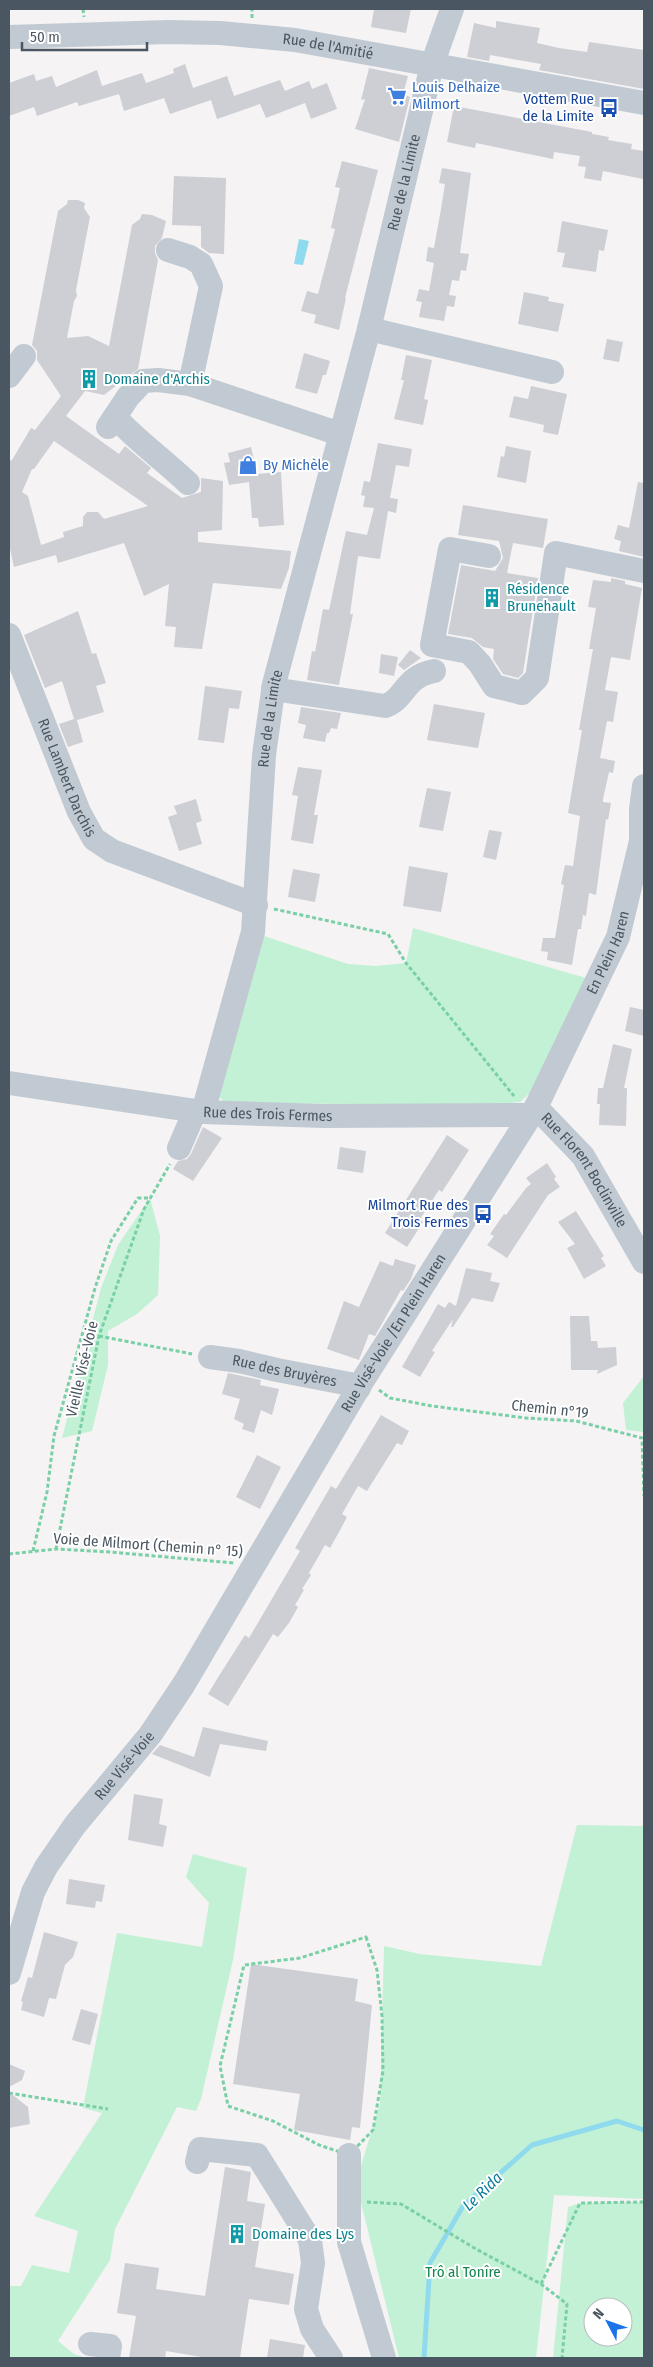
<svg xmlns="http://www.w3.org/2000/svg" width="653" height="2367" font-family="'Fira Sans Condensed',sans-serif">
  <rect width="100%" height="100%" fill="#f5f3f3"/>
  <!-- green -->
  <path fill="#c3f1d5" fill-rule="evenodd" d="M413 928 593 980 533 1090 520 1102 492 1105 226 1103 219 1097 258 934 348 964 375 966 406 963Z
    M150 1198 160 1236 158 1295 137 1314 108 1331V1365L92 1431 62 1438 101 1288 118 1245Z
    M644 1376V1432L626 1430 623 1403Z
    M577 1825 644 1826V2199L554 2195 536 2358H399L356 2182 380 2104 384 1946 420 1954 541 1966Z
    M193 1854 247 1868 233 1960 201 2099 196 2111 177 2107 115 2229 110 2260 58 2341 74 2354 87 2358H9V2286H21L32 2265 69 2273 78 2231 34 2216 102 2113 83 2108 117 1933 202 1947 209 1903 186 1877Z
    M644 2202V2358H553L568 2207 580 2203ZM593 2307H623V2337H593Z"/>
  <!-- water -->
  <path fill="#90daee" d="M299 239 309 241 303 265 294 264Z"/>
  <g fill="none" stroke-linecap="round" stroke-linejoin="round">
    <!-- stream -->
    <path stroke="#90daee" stroke-width="5" d="M424 2358 430 2263 463 2206 532 2145 617 2121 644 2130"/>
  </g>
  <!-- building -->
  <path fill="#cdcfd5" fill-rule="evenodd" d="M374 9H411L406 33 371 27Z
    M496 21 540 28 537 43 559 48 587 52 589 42 644 50V89L539 70 541 64 490 55 489 61 467 57 474 23 496 28Z
    M185 64 193 88 227 76 234 96 280 80 285 91 309 81 312 89 327 83 337 109 311 119 305 103 266 118 260 104 217 119 211 100 170 114 164 98 124 111 119 94 79 106 77 102 37 116 34 107 9 116V83L34 74 36 81 52 76 56 87 97 70 102 86 142 73 146 83 174 73 173 69Z
    M369 68 408 76 403 94 410 97 399 142 355 129 365 99 361 100Z
    M454 106 592 132V134L609 137 608 140 632 144 631 149 644 151 643 179 603 171 601 181 584 178 586 167 578 166 580 156 554 152 553 159 476 143 475 148 447 142Z
    M342 161 378 170 345 298H346L339 330 314 323 316 315 301 311 307 291 318 294 335 229 331 228 340 188 335 187Z
    M442 168 471 173 460 253 469 254 466 271 461 270 459 281 452 280 449 295 456 296 454 307 447 306 444 321 419 317 422 302 416 301 419 289 429 291 434 263 426 261 428 247 434 248 441 209 445 184 439 183Z
    M174 176 226 178 224 254 209 253 201 247V226L172 225Z
    M68 200H78L85 203 84 208 90 217 76 290 77 296 74 301 67 338 88 336 109 346 132 225 140 219 142 214 152 215 166 221 162 238 155 246V253L158 260 138 369 104 395 85 391 66 416 119 454 125 446 151 468 147 473 182 498 201 492V478L223 481 222 530 198 532V542L291 551 289 568 281 589 213 583 202 649 174 647 176 627 165 626 169 584 144 596 124 543 58 563 56 555 14 567 9 544V461L12 460 31 428 35 430 61 396 37 360V351L32 345 58 211 67 204ZM54 441 148 506 104 519 98 512H87L83 517V526L63 532 64 537 41 545 28 496 22 492 32 469H34Z
    M562 221 608 230 604 251 599 250 596 272 562 267 565 253 557 252Z
    M524 292 549 297 548 301 564 304 558 332 518 324Z
    M607 339 623 342 619 362 603 359Z
    M304 353 330 361 326 375H323L317 394 295 388Z
    M406 355 432 360 424 399 428 400 423 425 394 419 404 380H401Z
    M531 386 567 394 558 435 543 432 544 425 509 417 514 396 528 399Z
    M378 443 412 449 409 467 396 465 390 498 398 499 396 513 388 511 380 559 358 556 350 614H353L339 685 307 680 312 651 315 652 323 609 329 610 346 531 367 535 374 508 363 507 365 496 361 495 364 481 370 482Z
    M506 446 531 451 526 483 497 477 501 456 504 457Z
    M251 447 257 474 281 472 284 525 259 527 258 518H252L249 482 229 485 224 463 230 462 228 453Z
    M638 482 644 483V557L619 551 621 541 614 539 618 525 629 528Z
    M463 505 548 519 543 548 513 543 507 573 538 578 523 673 518 678 503 674 493 659 494 649 483 647 472 638 448 634 461 565 495 571 503 558 499 541 458 535Z
    M611 578 625 581V584L642 588 630 660 611 657 605 690 618 692 613 722 607 721 600 758 615 761 613 773 609 772 603 799V802L611 803 608 820 606 819 596 895 589 893 586 916 583 915 581 929H578L572 965 547 960 548 952 541 951 543 938H555L564 885 561 884 565 865 573 866 580 816 568 813 582 730H579L593 649H589L596 608 588 607 593 580 611 582Z
    M78 611 92 654 96 653 106 683 96 686 104 712 77 720 83 742 68 747 59 724 74 719 62 681 45 688 24 635Z
    M410 650 421 658 404 670 398 665Z
    M381 654 398 657 394 676 379 673Z
    M205 686 242 691 239 709 229 708 224 743 198 740Z
    M434 704 485 713 478 748 427 740Z
    M301 707 341 713 337 729 331 728 329 733H327L325 742 303 738 306 725 298 723Z
    M298 767 322 770 314 815H318L313 844 291 840 298 796 292 795Z
    M427 788 451 792 443 831 419 827Z
    M196 799 202 821 196 823 202 844 179 851 168 817 177 814 174 806Z
    M489 830 502 832 496 860 483 857Z
    M409 866 448 873 441 912 403 906Z
    M293 869 320 874 315 902 288 897Z
    M630 1007 644 1010V1036L625 1031Z
    M613 1044 632 1049 624 1088H627L626 1126 599 1125 600 1104H597L598 1088H603Z
    M203 1127 222 1138 193 1181 173 1169 178 1161 187 1159 191 1154Z
    M447 1135 469 1150 442 1192 439 1190 420 1219 423 1222 407 1247 385 1233Z
    M340 1147 366 1151 363 1173 337 1169Z
    M547 1163 556 1177 554 1179 560 1187 548 1195 507 1258 487 1245 494 1236 490 1234 504 1214 506 1215 526 1188 531 1184 526 1178Z
    M576 1211 604 1256 601 1258 606 1266 584 1279 567 1248 575 1244 558 1222Z
    M395 1259 416 1265 411 1279 403 1291 401 1290 375 1336 369 1334 359 1360 327 1349 344 1301 359 1307 380 1261 393 1266Z
    M466 1268 492 1273 490 1281 500 1283 493 1302 472 1298 453 1327H451L453 1319 432 1351 435 1352 420 1377 402 1367 438 1304 445 1308 449 1302 456 1306Z
    M570 1316H589L591 1341H597L598 1348 616 1347 617 1365 597 1374 598 1370H571Z
    M228 1373 261 1380 260 1385 279 1389 272 1415 261 1410 254 1433 242 1429 244 1424 234 1419 240 1399 222 1394Z
    M381 1415 409 1431 402 1445 397 1443 367 1491 358 1486 342 1514 347 1517 339 1532 330 1548 325 1545 309 1573 311 1575 302 1589 304 1590 295 1605 298 1607 289 1623 278 1637 273 1634 228 1706 208 1694 217 1679 245 1635 249 1638 300 1551 295 1548 331 1486 336 1489Z
    M257 1455 281 1467 260 1509 236 1497Z
    M203 1727 268 1741 266 1751 220 1744 210 1777 152 1754 160 1745 194 1757Z
    M134 1794 163 1799 159 1824 167 1826 163 1847 128 1840Z
    M69 1879 105 1885 102 1902 96 1901 95 1908 66 1904Z
    M44 1932 78 1942 73 1957 65 1965 56 1999 49 1998 44 2017 21 2010 23 2002 21 2001 28 1977 32 1978Z
    M251 1964 358 1979 355 2001 372 2005 360 2128 352 2127 350 2140 294 2130 300 2094 233 2084Z
    M81 2009 98 2014 90 2045 72 2040Z
    M9 2064 25 2071 22 2080 9 2087Z
    M9 2092 28 2107 30 2124 9 2128Z
    M225 2167 251 2172 247 2201 265 2204 255 2267 294 2274 289 2305 249 2299 240 2358H207L166 2351 165 2358H129L136 2316 117 2313 125 2263 159 2268 156 2289 205 2296Z
    M270 2339 305 2345 303 2358H267Z"/>
  <g fill="none" stroke-linecap="round" stroke-linejoin="round">
    <!-- path -->
    <path stroke="#7ad0a6" stroke-width="3" stroke-dasharray="4 2.5" stroke-linecap="butt" d="M83 9 84 17
      M252 18V9
      M274 909 388 934 406 963 514 1096
      M99 1336 192 1354
      M379 1390 390 1398 432 1406 526 1418 576 1421 642 1438 644 1496
      M56 1549 99 1336 144 1209 170 1164
      M33 1551 47 1492 54 1436 95 1288 111 1241 138 1198H150
      M9 1554 56 1549 110 1552 234 1563
      M366 1937 377 1970 382 2016 383 2071 373 2130 349 2155 319 2145 273 2121 228 2106 220 2066 244 1965 300 1958Z
      M9 2093 108 2109
      M367 2202 401 2204 476 2249 541 2284 567 2304 562 2358
      M541 2284 580 2203 644 2202"/>
    <!-- minor -->
    <g stroke="#c1cad2" stroke-width="24">
      <path id="s1" d="M9 37 168 32 220 33 295 40 644 103"/>
      <path d="M168 250 190 257 201 264 211 286 190 384"/>
      <path d="M369 329 552 372"/>
      <path d="M9 376 24 356"/>
      <path d="M115 417C137 441 164 460 188 483"/>
      <path d="M108 427 128 397 143 381 158 380 190 384 340 434"/>
      <path d="M489 556 450 549 432 645 469 652 480 664 494 686 522 693 537 678 556 553 644 571"/>
      <path id="s2" d="M9 635 79 812 94 839 112 851 256 905"/>
      <path d="M273 689 385 706C406 699 403 677 434 671"/>
      <path id="s3" d="M9 1083 203 1112 324 1116 530 1115"/>
      <path id="s4" d="M536 1107 583 1156 644 1262"/>
      <path id="s5" d="M203 1112 253 932 264 755 274 684 369 329 432 65 452 9"/>
      <path d="M179 1148 195 1111"/>
      <path id="s6" d="M210 1357 239 1361 277 1370 350 1384 359 1388"/>
      <path id="s7" d="M9 1973 33 1892 46 1867 75 1825 150 1735 184 1684 363 1380 536 1107 618 937 641 841V809L644 786"/>
      <path d="M349 2155V2242L384 2358"/>
      <path d="M197 2162 200 2149 257 2155 310 2240 313 2263 306 2309 312 2329 331 2358"/>
      <path d="M90 2344 110 2346 108 2358"/>
    </g>
  </g>
  <!-- icons -->
  <defs>
    <g id="supermarket-bare" transform="scale(1.5)"><path d="M-6-5.5h2.5l.6 2H6L4.5 2H-2.5L-4.4-4H-6ZM-1.5 3.2a1.3 1.3 0 1 0 .1 0ZM3 3.2a1.3 1.3 0 1 0 .1 0Z" fill="#3f7fe0" stroke="#fff" stroke-width="2.5" paint-order="stroke"/></g>
    <g id="bus-bare" transform="scale(1.5)"><path d="M-5-6H5V4H4V6H2V4H-2V6H-4V4H-5ZM-3.5-4V0h7V-4ZM-3.5 1.2v1.5H-2V1.2ZM2 1.2v1.5H3.5V1.2Z" fill="#1a4fb4" stroke="#fff" stroke-width="2.5" paint-order="stroke"/></g>
    <g id="building-bare" transform="scale(1.5)"><path d="M-4-6H4V6H1V3H-1V6H-4ZM-2.5-4.3h1.7v1.8h-1.7ZM.8-4.3h1.7v1.8H.8ZM-2.5-1h1.7V.8h-1.7ZM.8-1h1.7V.8H.8Z" fill="#0f9aa8" stroke="#fff" stroke-width="2.5" paint-order="stroke"/></g>
    <g id="shop-bare" transform="scale(1.5)"><path d="M-5-2.5h2.3a2.7 3.5 0 0 1 5.4 0H5L5.5 6h-11ZM-1.5-2.5h3a1.5 2.3 0 0 0-3 0Z" fill="#3f7fe0" stroke="#fff" stroke-width="2.5" paint-order="stroke"/></g>
  </defs>
  <g fill-rule="evenodd">
    <use href="#supermarket-bare" x="397" y="96"/>
    <use href="#bus-bare" x="609" y="108"/>
    <use href="#building-bare" x="89" y="379"/>
    <use href="#shop-bare" x="248" y="465"/>
    <use href="#building-bare" x="492" y="598"/>
    <use href="#bus-bare" x="483" y="1214"/>
    <use href="#building-bare" x="237" y="2234"/>
  </g>
  <g text-anchor="middle" stroke-width="4" stroke-linejoin="round" paint-order="stroke">
    <!-- street labels -->
    <g font-size="15" fill="#4a5661" stroke="#fff">
      <text dy="5" stroke="none"><textPath href="#s1" startOffset="320">Rue de l'Amitié</textPath></text>
      <text dy="5" stroke="none"><textPath href="#s5" startOffset="954">Rue de la Limite</textPath></text>
      <text dy="5" stroke="none"><textPath href="#s5" startOffset="401">Rue de la Limite</textPath></text>
      <text dy="5" stroke="none"><textPath href="#s2" startOffset="154">Rue Lambert Darchis</textPath></text>
      <text dy="5" stroke="none"><textPath href="#s7" startOffset="1189">En Plein Haren</textPath></text>
      <text dy="5" stroke="none"><textPath href="#s3" startOffset="261">Rue des Trois Fermes</textPath></text>
      <text dy="5" stroke="none"><textPath href="#s4" startOffset="80">Rue Florent Boclinville</textPath></text>
      <text dy="5" stroke="none"><textPath href="#s7" startOffset="751">Rue Visé-Voie /En Plein Haren</textPath></text>
      <text transform="translate(82 1369) rotate(-77)" y="5">Vieille Visé-Voie</text>
      <text dy="5" stroke="none"><textPath href="#s6" startOffset="76">Rue des Bruyères</textPath></text>
      <text transform="translate(550 1409) rotate(6)" y="5">Chemin n°19</text>
      <text transform="translate(148 1545) rotate(4)" y="5">Voie de Milmort (Chemin n° 15)</text>
      <text dy="5" stroke="none"><textPath href="#s7" startOffset="241">Rue Visé-Voie</textPath></text>
    </g>
    <!-- shop labels -->
    <g font-size="15" fill="#366cbe" stroke="#fff" text-anchor="start">
      <text x="412" y="92">Louis Delhaize<tspan x="412" dy="17">Milmort</tspan></text>
      <text x="263" y="470">By Michèle</text>
    </g>
    <!-- transit labels -->
    <g font-size="15" fill="#164399" stroke="#fff" text-anchor="end">
      <text x="594" y="104">Vottem Rue<tspan x="594" dy="17">de la Limite</tspan></text>
      <text x="468" y="1210">Milmort Rue des<tspan x="468" dy="17">Trois Fermes</tspan></text>
    </g>
    <!-- culture labels -->
    <g font-size="15" fill="#0d838f" stroke="#fff" text-anchor="start">
      <text x="104" y="384">Domaine d'Archis</text>
      <text x="507" y="594">Résidence<tspan x="507" dy="17">Brunehault</tspan></text>
      <text x="252" y="2239">Domaine des Lys</text>
    </g>
    <!-- park labels -->
    <g font-size="15" fill="#17864f" stroke="#fff">
      <text x="463" y="2277">Trô al Tonîre</text>
    </g>
    <!-- water labels -->
    <g font-size="16" font-style="italic" fill="#0c7c9b" stroke="#fff">
      <text transform="translate(482 2191) rotate(-44)" y="6">Le Rida</text>
    </g>
  </g>
  <!-- border -->
  <rect width="653" height="2367" fill="none" stroke="#4a5661" stroke-width="20"/>
  <!-- north arrow -->
  <g transform="translate(608 2322) rotate(311)"><circle r="24" fill="#ffffff" stroke="#b7bbc0"/>
  <path d="M0-4L9 19L0 12L-9 19Z" fill="#1a73e8"/>
  <text y="-8" font-size="14" font-weight="bold" text-anchor="middle" fill="#4a5661">N</text>
  </g>
  <!-- scale -->
  <path d="M22 42v8h125v-8" fill="none" stroke="#4a5661" stroke-width="2.5"/>
  <text x="30" y="42" font-size="15" fill="#4a5661" stroke="#ffffff" stroke-width="4" paint-order="stroke">50 m</text>
</svg>
